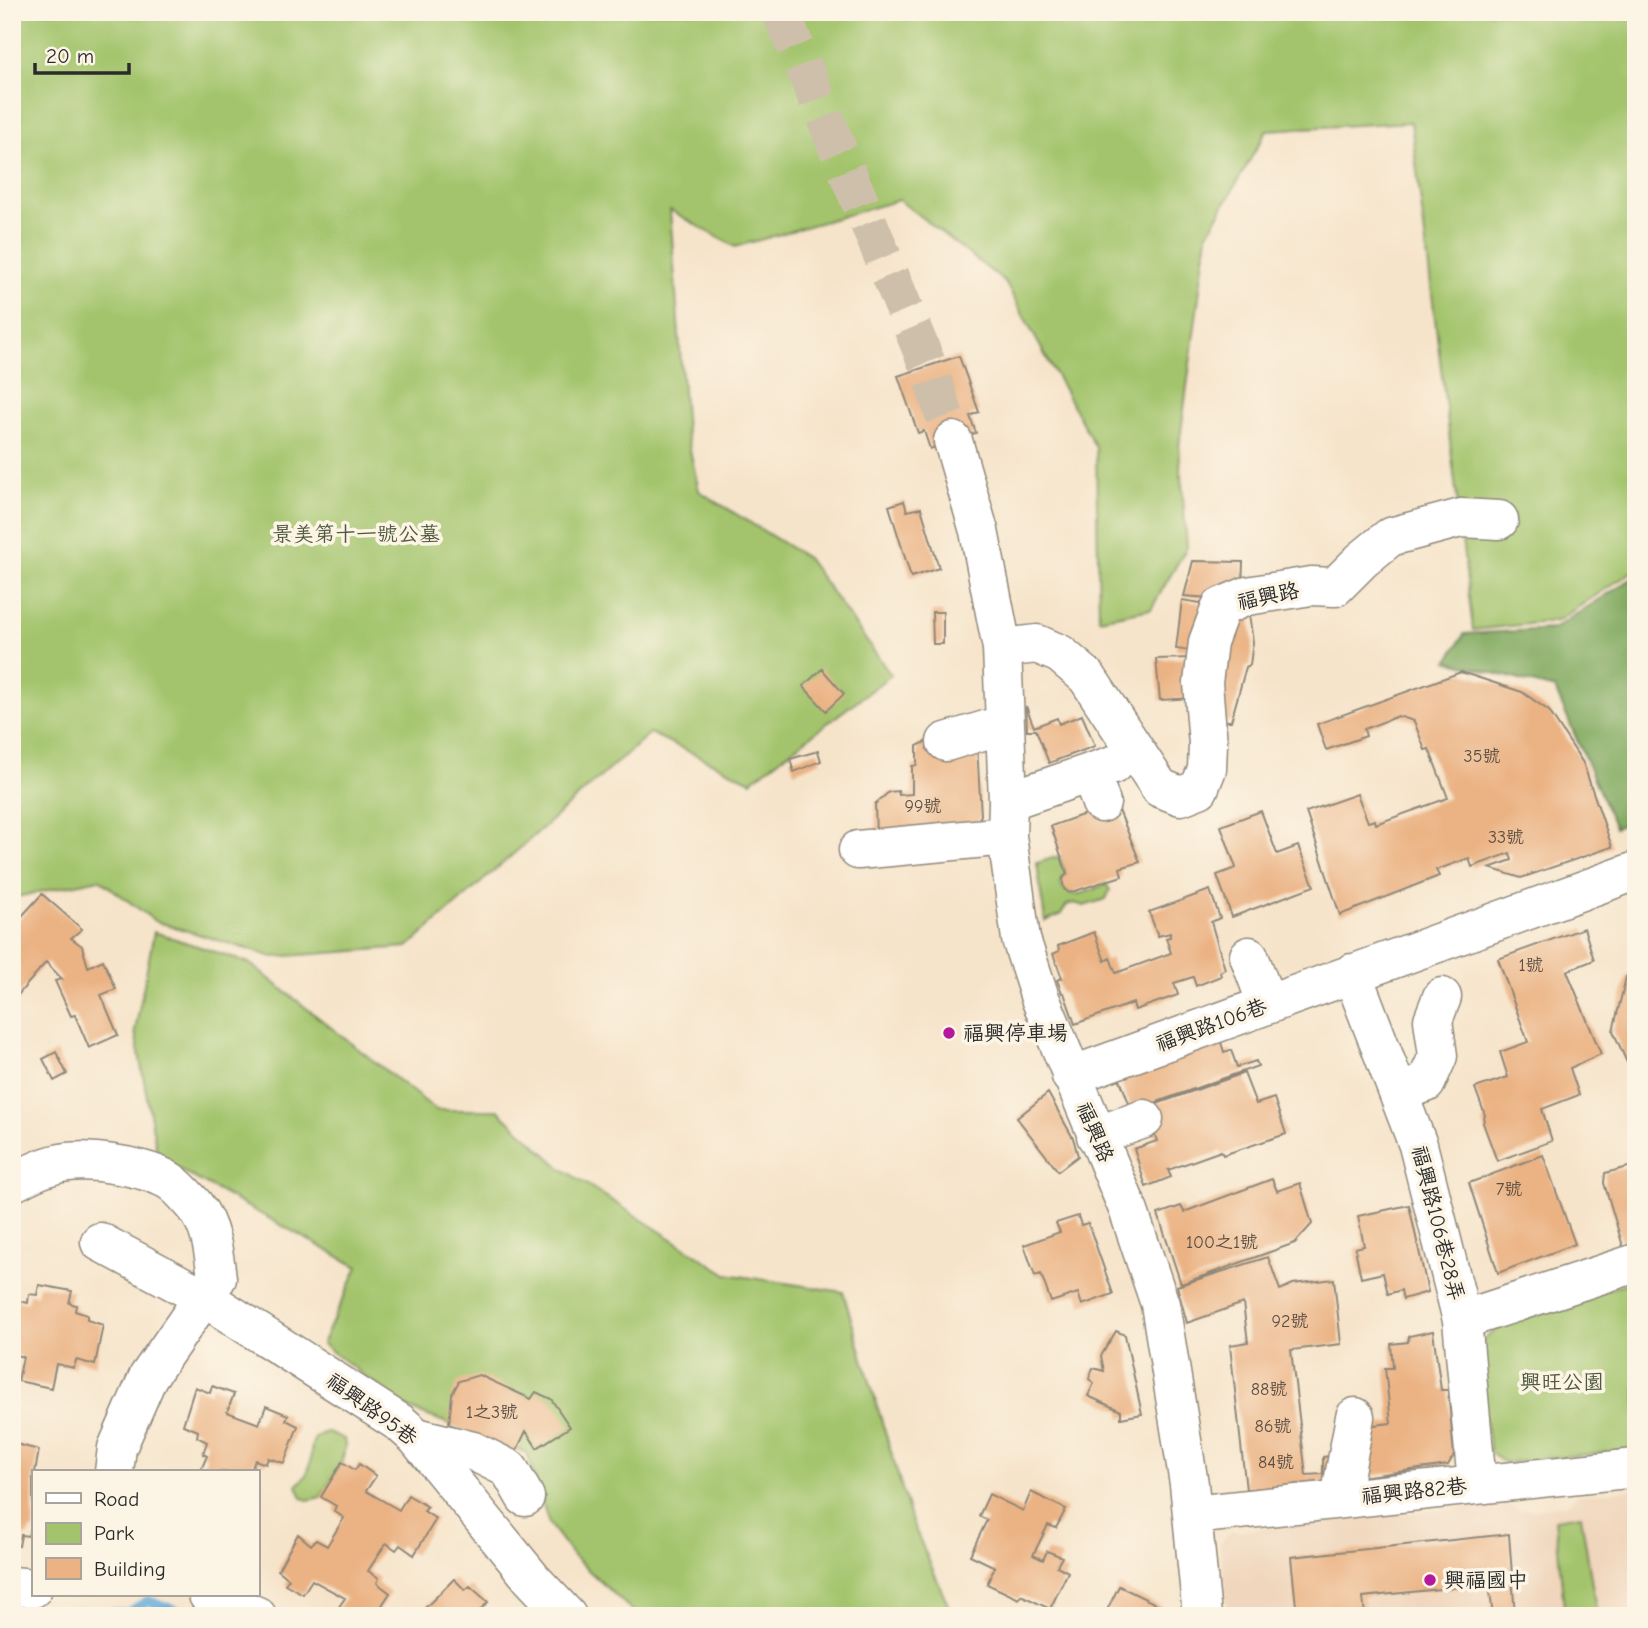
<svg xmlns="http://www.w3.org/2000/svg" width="1648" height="1628" font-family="'Comic Neue','LXGW WenKai TC',sans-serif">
  <rect width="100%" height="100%" fill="#fcf5e5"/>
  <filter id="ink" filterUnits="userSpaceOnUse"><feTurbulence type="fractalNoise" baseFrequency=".0143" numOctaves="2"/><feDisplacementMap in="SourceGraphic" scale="14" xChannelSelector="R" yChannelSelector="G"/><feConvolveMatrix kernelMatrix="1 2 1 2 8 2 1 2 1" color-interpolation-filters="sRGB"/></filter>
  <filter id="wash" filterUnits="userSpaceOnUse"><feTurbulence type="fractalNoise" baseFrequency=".00686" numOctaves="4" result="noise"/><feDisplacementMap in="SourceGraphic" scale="28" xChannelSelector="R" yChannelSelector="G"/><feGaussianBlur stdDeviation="1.57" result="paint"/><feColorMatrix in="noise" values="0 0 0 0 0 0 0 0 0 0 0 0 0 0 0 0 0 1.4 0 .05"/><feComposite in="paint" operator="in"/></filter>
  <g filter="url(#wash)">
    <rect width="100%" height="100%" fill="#f6e4ca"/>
    <!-- built -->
    <path fill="#f0d6bc" d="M1636 1489V1616H1228L1220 1544 1230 1532 1503 1503 1519 1510H1531L1566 1505 1578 1495Z"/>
    <!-- green -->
    <path fill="#a3c46c" stroke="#67784c" stroke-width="2" d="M12 12H1636V569L1557 621 1473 630 1411 122 1267 130 1207 235 1179 447 1187 547 1151 609 1099 619 1096 448 1005 282 899 200 735 247 670 210 686 432 699 491 807 558 891 675 751 781 650 733 408 947 273 957 155 921 99 879 12 898Z
      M1059 856 1066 874 1063 877 1061 884C1069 904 1092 889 1106 884L1110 890 1106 899 1084 906 1074 903 1067 905 1060 915 1045 921 1037 863Z
      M154 932 249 963 436 1110H498L561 1168 727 1274 843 1292 912 1522 953 1616H638L574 1557 549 1524 527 1453 407 1408 322 1344 358 1267 158 1158 135 1031Z
      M1636 1280V1449L1505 1463 1490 1453 1475 1350 1489 1335 1510 1321Z
      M328 1432 344 1439 345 1446 342 1462 321 1497 308 1500 302 1498 297 1486C301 1481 306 1476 308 1471 315 1456 304 1436 328 1432Z
      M1581 1515 1597 1616H1565L1555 1519Z"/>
    <!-- forest -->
    <path fill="#82aa60" stroke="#566a46" stroke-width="2" d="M1636 576V820L1615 828 1555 689 1448 661 1464 634 1553 629Z"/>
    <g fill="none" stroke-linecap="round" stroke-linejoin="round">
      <!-- stream -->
      <path stroke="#62a9d8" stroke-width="10" d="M12 1610 127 1613 148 1601 194 1616"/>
    </g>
    <g id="blocks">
      <!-- building -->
      <path fill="#ebb384" d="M959 356 979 412 970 416 976 433 930 449 924 431 918 433 898 376Z
        M904 501 907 511 921 508 939 568 911 577 889 506Z
        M1193 561 1243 562 1242 589 1210 598 1184 596Z
        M1182 600 1213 605 1200 652 1176 649Z
        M932 612H943V644H933Z
        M1228 613 1249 614 1253 642 1250 665 1246 667 1231 721H1212Z
        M1192 658 1195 698 1160 700 1156 659Z
        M822 669 844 694 826 711 803 686Z
        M1461 672 1522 692 1549 711 1583 763 1612 847 1521 878 1489 868 1512 860 1510 853 1472 867 1469 858 1436 870 1439 876 1340 915 1306 812 1357 794 1368 822 1375 820 1376 824 1448 798 1429 749 1425 750 1414 721 1398 716 1364 729 1366 736 1326 750 1317 724Z
        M1026 706 1034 727 1057 718 1059 724 1082 715 1095 746 1049 763 1036 730H1027Z
        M927 741V749L977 746 981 815 976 826 876 836 875 804 889 792 898 791 899 795 912 794V766L917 765V746Z
        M818 751 821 761 794 772 790 759Z
        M1116 803 1140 862 1120 868 1122 876 1069 893 1064 889 1063 884V878L1067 874 1051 826Z
        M1261 811 1277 854 1298 846 1314 886 1232 917 1217 875 1236 868 1221 826Z
        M1210 890 1220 918 1211 922 1225 969 1220 972 1221 976 1196 986 1193 977 1174 983 1178 995 1135 1010 1133 1003 1075 1024 1064 993H1062L1057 980 1062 978 1053 954 1059 951 1058 946 1094 932 1105 961 1110 958 1116 973 1171 953 1166 938 1170 937V933L1158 936 1149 912Z
        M42 894 82 929 71 938 82 946 88 967 103 960 116 989 101 995 118 1035 89 1048 75 1015 71 1016 55 981 62 979 46 962 12 1002V927Z
        M1584 928 1594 960 1567 971 1601 1054 1570 1068 1579 1095 1542 1109 1552 1141 1497 1161 1483 1123 1485 1115 1475 1088 1508 1077 1500 1052 1528 1042 1498 959Z
        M1636 972V1083L1613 1031 1626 977Z
        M1220 1039 1224 1052 1231 1050 1237 1067 1256 1061 1258 1066 1132 1111 1119 1077Z
        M56 1052 67 1074 54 1081 43 1059Z
        M1244 1073 1256 1104 1274 1098 1286 1134 1223 1155 1221 1151 1168 1170 1171 1177 1146 1187 1134 1149 1157 1141 1145 1108Z
        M1048 1093 1073 1138 1078 1156 1058 1171 1017 1118Z
        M1543 1155 1575 1244 1498 1273 1469 1183Z
        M1636 1165V1249L1625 1253 1604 1183 1605 1173Z
        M1272 1179 1277 1191 1300 1183 1312 1224 1295 1243 1181 1284 1158 1214 1181 1206 1184 1212Z
        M1409 1205 1428 1292 1403 1299 1401 1290 1388 1294 1383 1273 1361 1278 1355 1248 1364 1246 1358 1216Z
        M1078 1216 1081 1225 1088 1223 1113 1294 1082 1305 1078 1293 1051 1302 1041 1274 1035 1276 1024 1245 1060 1232 1056 1223Z
        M1268 1257 1280 1290 1293 1284 1334 1279 1341 1344 1291 1350 1306 1475 1323 1474V1457L1340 1455 1337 1480 1246 1490 1230 1345 1248 1342 1243 1303 1187 1323 1177 1286Z
        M39 1285 72 1291 69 1303 76 1305 75 1311 87 1315V1320L103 1325 95 1365 76 1360 74 1368 56 1364 51 1388 18 1381 23 1357 12 1354V1306L15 1300 28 1303 29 1294 37 1295Z
        M1116 1331 1125 1335 1142 1414 1121 1418V1411L1088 1396 1094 1383 1089 1379 1093 1368 1104 1371 1101 1356Z
        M1433 1331 1441 1390H1448L1454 1455 1448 1465 1361 1477 1366 1426 1391 1423 1385 1368H1393L1391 1344 1408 1342 1409 1336Z
        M479 1375 531 1399 536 1392 551 1399 570 1427 537 1448 526 1431 513 1458 504 1448 449 1424 452 1394 459 1381Z
        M212 1386 234 1394 227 1412 259 1424 266 1406 288 1415 286 1420 298 1426 284 1463 268 1458 266 1464 255 1460 251 1471 246 1472H200L207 1456 203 1454 207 1442 197 1437 198 1431 183 1425 195 1387 210 1393Z
        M12 1443 39 1450 35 1472H33V1530H30L28 1536 21 1535 19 1546 12 1545Z
        M342 1462 355 1470 359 1464 376 1476 366 1491 399 1510 408 1495 428 1507 424 1511 436 1519 414 1555 400 1545 396 1550 386 1543 368 1571 379 1578 377 1583 390 1593 375 1616H337L334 1614 345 1598 312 1580 303 1594 285 1584 289 1579 278 1570 298 1534 311 1545 316 1540 327 1546 344 1518 334 1511 336 1506 321 1497Z
        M1031 1492 1066 1509 1056 1528 1048 1525 1033 1555 1043 1560 1047 1551 1062 1557 1057 1566 1068 1572 1050 1609 1021 1595 1019 1599 987 1584 995 1567 970 1555 987 1520 979 1516 989 1494 1023 1511Z
        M1509 1534 1515 1616H1493L1489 1584 1363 1597 1365 1616H1297L1291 1557Z
        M454 1579 465 1590 470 1586 488 1602 475 1616H428L423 1610Z
        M1119 1586 1162 1607 1158 1616H1104Z"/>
    </g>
  </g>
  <g filter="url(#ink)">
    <use href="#blocks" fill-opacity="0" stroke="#90887a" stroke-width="2"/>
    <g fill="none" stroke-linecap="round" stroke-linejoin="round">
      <!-- minor-tunnel -->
      <path stroke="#cdbfaa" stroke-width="38" stroke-dasharray="38 19" stroke-linecap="butt" d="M781 12 928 366 953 441"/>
      <!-- minor casing -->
      <g stroke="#90887a" stroke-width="41">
        <path id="minor" d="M953 441 979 531 1002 648 1008 801 1007 836 1021 939 1040 998 1128 1209 1160 1304 1189 1484 1202 1616
          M1002 648 1037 644 1060 654 1087 677 1160 788 1181 796 1199 789 1207 769 1208 744 1203 683 1208 642 1221 607 1247 596 1311 586 1335 587 1362 560 1390 537 1461 518 1499 520
          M946 742 1005 724
          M1091 773 1101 803
          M1008 801 1113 765
          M858 850 1007 836
          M1249 956 1267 1004
          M1352 973 1418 1145 1462 1320 1477 1484
          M1071 1076 1636 871
          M1399 1092 1426 1083 1438 1056 1433 1020 1442 997
          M1096 1136 1144 1119
          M12 1183C29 1174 48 1164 68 1162 94 1159 145 1167 168 1180 177 1185 188 1198 195 1206 211 1226 214 1253 217 1278L148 1377 117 1448 114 1472
          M100 1242 205 1298 400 1423 416 1437 532 1579 567 1616
          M1462 1320 1636 1263
          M416 1437 473 1451 509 1469 525 1497
          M1340 1499 1355 1417
          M1192 1515 1636 1468
          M12 1586 33 1588
          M208 1595 257 1616"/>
      </g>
      <!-- minor -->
      <use href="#minor" stroke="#fff" stroke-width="38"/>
    </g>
  </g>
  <!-- markers -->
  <g fill="#b5179e" stroke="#fcf5e5" stroke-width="2.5">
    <circle cx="949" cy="1033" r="7"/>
    <circle cx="1430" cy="1580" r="7"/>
  </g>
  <g text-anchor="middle" stroke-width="7" stroke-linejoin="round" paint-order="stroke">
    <!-- number labels -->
    <g font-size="18" fill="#5b4d41">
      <text x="1482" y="762">35號</text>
      <text x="923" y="812">99號</text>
      <text x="1506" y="843">33號</text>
      <text x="1531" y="971">1號</text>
      <text x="1509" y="1195">7號</text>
      <text x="1222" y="1248">100之1號</text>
      <text x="1290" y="1327">92號</text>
      <text x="1269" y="1395">88號</text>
      <text x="492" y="1418">1之3號</text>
      <text x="1273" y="1432">86號</text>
      <text x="1276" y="1468">84號</text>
    </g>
    <!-- park labels -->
    <g font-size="21" fill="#4f593e" stroke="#fcf5e5">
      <text x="356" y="541">景美第十一號公墓</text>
      <text x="1562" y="1389">興旺公園</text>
    </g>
    <!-- street labels -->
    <g font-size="21" fill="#2b2b2b" stroke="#fcf5e5">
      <text transform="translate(1268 596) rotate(-12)" y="7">福興路</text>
      <text transform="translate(1211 1025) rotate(-20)" y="7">福興路106巷</text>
      <text transform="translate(1095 1132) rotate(67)" y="7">福興路</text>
      <text transform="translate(1438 1223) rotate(76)" y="7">福興路106巷28弄</text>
      <text transform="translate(372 1409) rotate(36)" y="7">福興路95巷</text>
      <text transform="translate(1414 1491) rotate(-6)" y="7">福興路82巷</text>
    </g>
    <!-- poi labels -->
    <g font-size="21" fill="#2b2b2b" stroke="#fcf5e5" text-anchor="start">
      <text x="963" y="1040">福興停車場</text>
      <text x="1444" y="1587">興福國中</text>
    </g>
  </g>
  <!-- margin -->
  <rect width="1648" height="1628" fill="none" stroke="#fcf5e5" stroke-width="42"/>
  <!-- legend -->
  <rect x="32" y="1470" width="228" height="126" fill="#fcf5e5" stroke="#a8a49b" stroke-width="2"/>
  <rect x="46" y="1493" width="35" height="10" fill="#ffffff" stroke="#a8a49b" stroke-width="2"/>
  <text x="94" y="1506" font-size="21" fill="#2b2b2b">Road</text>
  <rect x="46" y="1523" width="35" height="21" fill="#a3c46c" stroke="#a8a49b" stroke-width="2"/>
  <text x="94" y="1540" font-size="21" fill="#2b2b2b">Park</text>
  <rect x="46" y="1558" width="35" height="21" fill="#ebb384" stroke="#a8a49b" stroke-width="2"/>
  <text x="94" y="1576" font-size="21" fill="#2b2b2b">Building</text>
  <!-- scale -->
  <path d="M35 63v10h94v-10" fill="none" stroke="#2b2b2b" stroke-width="3.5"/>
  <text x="46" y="63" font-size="21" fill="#2b2b2b" stroke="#fcf5e5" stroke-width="5" paint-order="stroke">20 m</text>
</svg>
